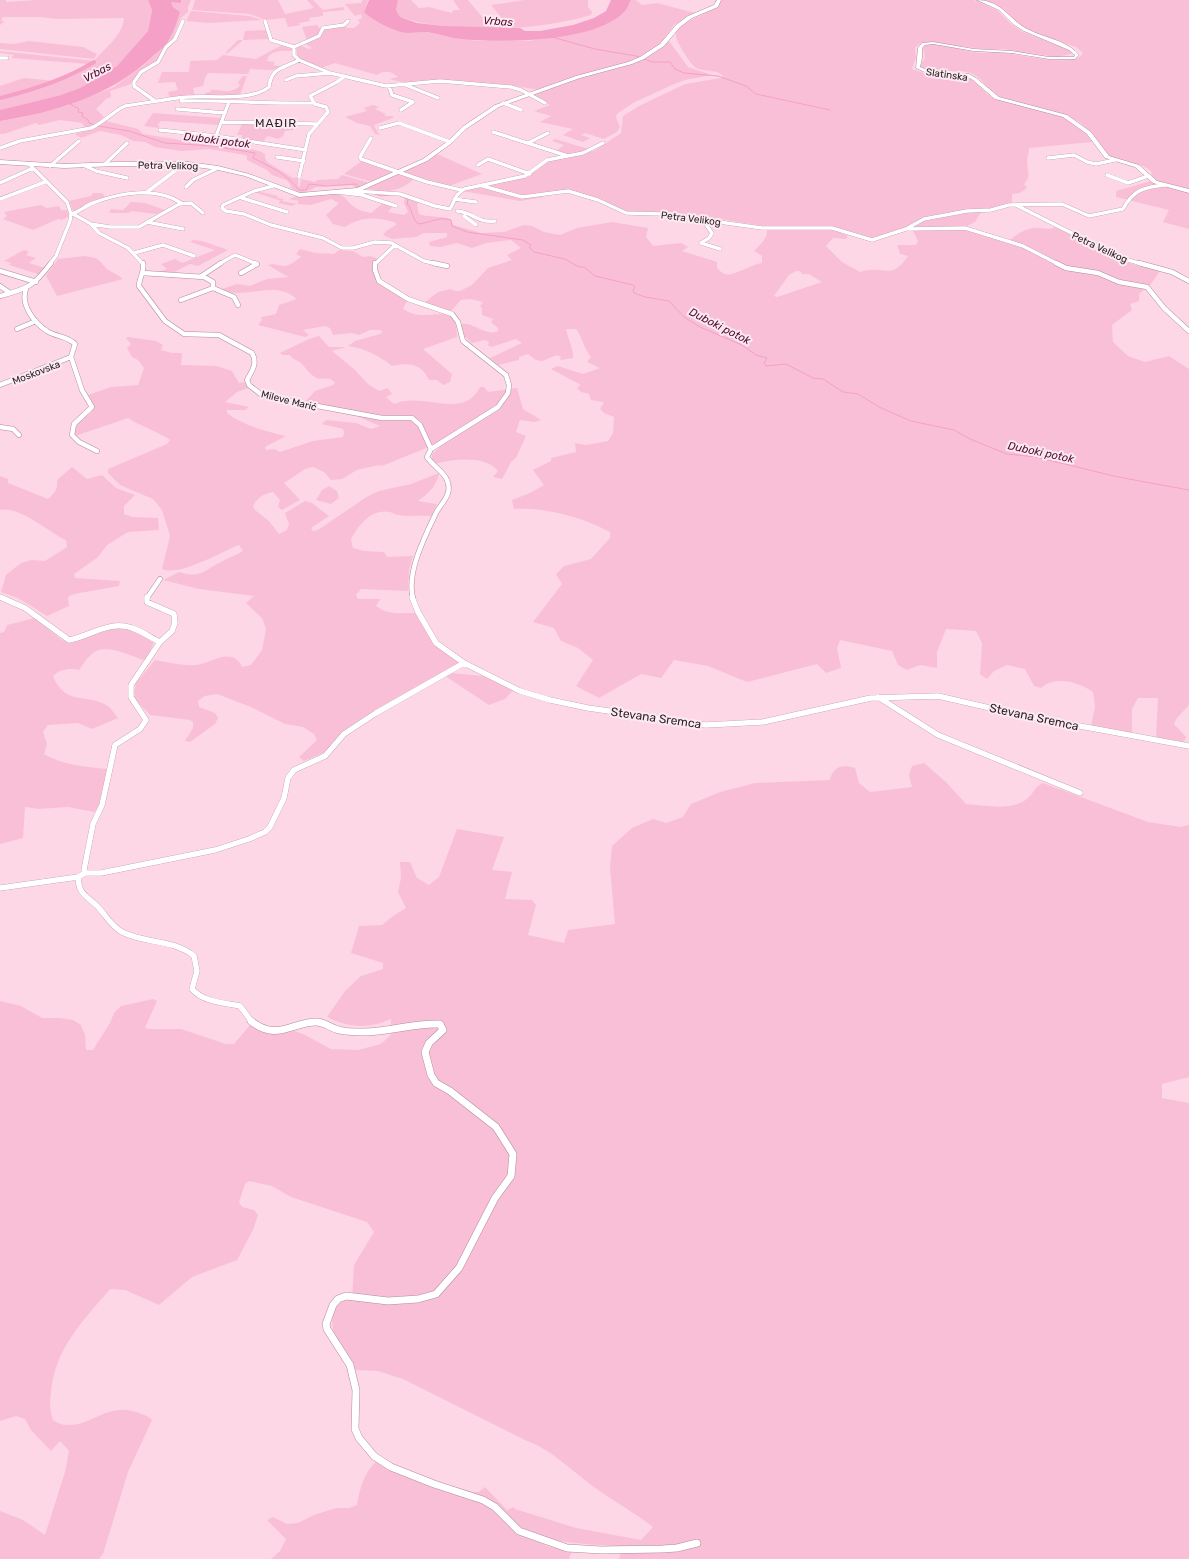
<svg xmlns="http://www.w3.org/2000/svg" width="1189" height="1559" font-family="Rubik,sans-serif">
  <rect width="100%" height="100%" fill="#fdd7e6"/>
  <!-- green -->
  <path fill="#f9bfd7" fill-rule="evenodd" d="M0 0H6V2L37 0H148L152 10 148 31 117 66 80 88 61 95 0 110V86L24 78 55 81 74 74 89 64 11 58 14 55 0 53V51L94 61C104 48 123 36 124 18L57 19 40 17H3L1 20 4 22 0 25Z
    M181 0H191L188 7V12L181 18 172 40 164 49 157 61 142 69 131 84 110 91 111 97 106 99 96 109 104 117 97 124 86 129 82 123 60 120 39 125 36 123 4 134H0V121L19 118 69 105 114 87 144 65 169 41 180 12 173 7 171 2H181Z
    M195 0H278L285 14 314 8 307 0H313L323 10 343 7 345 10 323 12V16L309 18 310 21 299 23 300 25 288 27 285 18 266 20 250 14 192 10Z
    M363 0H368L364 12 405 33 425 32 459 39 479 41H529L579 32 599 26 626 10 631 0H636L642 5 657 3 695 13 674 25 662 42 640 57 624 63 577 76 540 90 509 85 437 80 405 83 389 79 398 77C391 71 384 70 377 75L335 63 321 68 301 60 297 56 296 47 299 45 309 49 312 48 304 43 322 35 326 28 344 25 347 28H354L360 23 358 20 362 18 361 14 355 16 345 4 361 3Z
    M398 0H411L419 8 429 7 452 13 453 10H460L453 0H468L489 25 502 24 505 22 491 5 525 0H588V7L592 12 591 15C538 31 452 35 400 17L396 10Z
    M721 0H974L997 10 1011 24 1023 32 1067 49 1072 52 1071 54 1057 57 1003 49H983L927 42 919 44 915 48 916 57 912 69 924 73 967 76C977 82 983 92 993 98 1026 111 1072 107 1092 142L1029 148C1029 153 1027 158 1027 162 1027 172 1032 175 1024 184L1027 188 1020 193 1012 194V203L993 209 980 210 981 212 975 222 965 227 903 228 870 239 833 228 763 226 713 218 628 212 593 197 569 190 521 195 486 185 528 176 548 161 594 151 621 133 623 116 639 106 685 84 721 78 723 76C717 69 705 72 696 68 691 65 677 43 676 36 675 33 677 31 678 27 687 20 720 10 721 0Z
    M983 0H1189V229L1163 222 1169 210 1116 197V191L1155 180 1152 177 1151 171C1140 162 1124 163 1112 157 1098 149 1093 131 1079 122 1055 106 1023 110 998 96 987 90 982 77 971 73 957 68 930 76 920 66L925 58 923 47C932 38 961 51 973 52 983 54 993 52 1003 53 1020 54 1074 69 1083 53L1076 47 1032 32 1020 25 1003 9Z
    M191 11 249 16 262 20 209 23 186 21Z
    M317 25 320 29 319 34 307 40 302 27Z
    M266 30 269 39 243 40 228 53H225L238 40H243L245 31Z
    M29 41 83 47 97 54 94 59 0 49V43L14 44Z
    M669 41 688 67 712 75 685 80 672 85 633 103 617 114 616 117 620 127 617 132 604 139 585 133 581 135 590 138 583 142 563 135 573 129 540 122 551 116 534 111 550 105 533 95 577 79 643 60Z
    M282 45 291 47 292 51C283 51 269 49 267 61L275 62 273 65 282 67 272 70 250 69 248 74 208 73 205 78 203 86 193 88 195 96 170 99 168 92 178 90 175 82 158 83 162 72H189L190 61 217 60 223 55 256 59Z
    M243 76H247L240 95H206L205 93 210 92 211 90C221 88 227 96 240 86L238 82Z
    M373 105 379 107 375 109 386 114 384 116H393V118L374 125 378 133 381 135 375 134 370 126 357 123 345 117 367 111 364 108Z
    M153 113 221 118 219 125 161 121 157 125 160 126 158 128 144 126Z
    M106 121 138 129 143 134C164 137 184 141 204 144L212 136 236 139 230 144 259 151 265 154V158L267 162 293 178 298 177V187L300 186 301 179 315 182 317 180 338 179 342 175 370 183 357 189 352 185 316 187 302 194 291 188 290 184 286 180 272 175 267 170 247 160V156L245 155 210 149 181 151 155 147 145 142 133 141 121 135 100 131 81 138 75 134 99 127Z
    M242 124 295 125 293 130 285 131 283 136 278 139 268 136 262 142 242 138V135H237Z
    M555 139 592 150 571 155 556 151 564 145 552 141Z
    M437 154 482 174 449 186 402 173Z
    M363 160 395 172 373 182 344 174Z
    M399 174 414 179C401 191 383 195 366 188Z
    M479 187 521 198 541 195 544 197 520 201 462 191Z
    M257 191 278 196 277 198 284 199 282 201 297 204 299 201 288 199 297 196 338 194C346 196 347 202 353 206 358 210 365 212 371 213L383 203 393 206 388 212 404 215 408 212 404 203 405 197 419 202 417 205 419 214C429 218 443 215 451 220L453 225 481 233 504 232 524 225 532 226 544 232 560 235 577 228 612 222 648 228 646 237 653 246 681 243 688 247 682 251 717 262V268C719 270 722 273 725 274 734 277 751 264 762 263V256L754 251C760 244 768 239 767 229H831L848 236 846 239 833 238 826 246 842 262 860 272C884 264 891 282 908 256L900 254 897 245H916L918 241 913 231 964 230 1007 242C1015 236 1023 229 1033 228 1042 227 1047 231 1055 227L1083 240 1091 249 1135 265 1160 271 1151 284 1139 294V301L1130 304 1132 310 1112 325 1113 342 1128 356 1145 362 1169 356 1189 369V705L1177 718 1174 724 1186 737 1184 742 1156 738 1158 698H1138L1132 709V734L1091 726 1095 707 1093 692C1079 682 1055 675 1041 688L1034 686 1025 669 1007 665 994 671 987 679 980 674 982 643 976 631 946 629 937 652V668L920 665 907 670 898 665 892 651 840 640 837 648 841 668 826 673 817 664 747 682 708 666 674 660 661 678 641 674 599 698 576 686 593 660 578 648 561 641 554 628 533 622 562 584 556 574 564 566 591 559 610 538V532C581 517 546 507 514 509L512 500 530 493 544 485 533 470 551 461V458L576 452 575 443 586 445 608 441 613 433 614 417 604 413 600 409 604 402 591 400 589 394 581 392 577 388 581 385 551 369 558 366 583 374 600 368 587 362 591 357C583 348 583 338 576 329H566C568 339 574 350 573 358L560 360 561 357 557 355 542 361 536 360 528 354 519 357V360L498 365 490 358 522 343 516 339 491 347 488 345 489 342 485 340 472 343 465 337 461 324C474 322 486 337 498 331V328L491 322 493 319 482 315V308L480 306 483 302 470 299 461 300 451 311 424 303 438 292 450 289 455 291H460L472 285 488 268 512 260 507 255 521 248 511 240 486 243 472 248 457 243 441 247 430 246 429 242 447 237V233H424L416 237 392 239 383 235 386 231 396 225V223C378 217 362 216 345 227L333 224 326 215 339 203 331 199 311 205 297 204 291 206 278 203 281 201 254 192ZM796 271H800L802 274H809L822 282 777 297 774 296 789 275Z
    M93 193H102L106 198 73 211 69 201 91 196Z
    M131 202 145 203 165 210 156 214 131 211 129 213H109L111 209 123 210Z
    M41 205 47 208 59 206 61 210H67L69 216 62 220 58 219 33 230 3 219 7 216 4 212Z
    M193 240 202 241 228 250 198 266 190 264 170 274H153L167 269 161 264 175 259 182 263 215 250 190 242Z
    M300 249 316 253 334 254 339 250 353 251 363 257 370 256 379 259 375 269 380 284 407 301 403 309C408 312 415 315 421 315 442 316 456 305 457 337L423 349 452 374 450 382 443 385 437 380H429C422 364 409 362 392 366 378 355 366 349 348 346L355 341 380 334 382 332 381 330H370L359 335 351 333 333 335 330 328 325 326 303 330 309 335 305 337 258 325 262 320 261 318 262 317 276 314 279 305 297 299C279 283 259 293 238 293 232 293 225 291 219 290L237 284 250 286 267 279 288 277 268 265C275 263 277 266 284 266 290 266 296 260 301 257L296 254Z
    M24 250 29 252 26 255 36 258 29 263 45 268 41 275 9 265 11 263 4 261Z
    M84 256C104 258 98 263 110 271 115 274 120 276 123 279L57 296 46 276 58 259Z
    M319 336 329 347H346L332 351 355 370 368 384 379 391 388 388 392 394 386 397 394 404C423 391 464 421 480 387H484L488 392 517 388 523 409 541 420 535 422 520 420 516 432 526 436 516 458 511 462 502 479 493 477 498 471C485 455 453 459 435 464L432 460V454L440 447 436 444 382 466 379 465 357 470 342 479 331 480 324 472 313 467 305 469 284 483 300 500 282 510 278 507 280 500 273 492C263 494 258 497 253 506L255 510 269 521 279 534 287 530 289 524 285 513 305 501 312 503 329 516 311 528 313 531 318 530 368 496 379 491 411 484 439 473C436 487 429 493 418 501L437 504 431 516C420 515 409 517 399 515 396 515 393 513 390 512 371 508 359 525 351 539L353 548 364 551 384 552 387 557 413 556 409 570 408 591 361 589 356 595 358 599H380L376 606C387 615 401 613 415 613L436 646 459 663 361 719 348 728 328 751 304 761 299 757 317 740 314 734 303 727 285 724 251 707 217 694 205 696 198 701 199 707 215 713 218 718 215 724 190 742 185 741 193 728V722L190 720 150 715 135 699 134 692 136 683 155 660C167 662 182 666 195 665 211 664 232 645 242 667L251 665 262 650 266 629 262 618 246 603 254 596 199 589 163 580 179 572C198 578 201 573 217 564 225 559 235 556 243 551L239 545C221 552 179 577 162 569L170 536 162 510 153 499 120 485 108 473V469L167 444 170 440C157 431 142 427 128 418L75 436C72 412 106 420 88 395L111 387 138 385 144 368 138 360 132 357 127 348 131 344 126 338 128 337 156 341 163 345 161 350 172 353H182L181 365 216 366 232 371 239 383 244 382 248 388 237 392 225 402 249 407 245 410H227V413C244 426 265 431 286 436L265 447 266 450 275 449 280 452 313 441 343 437 344 432 343 429 322 424 326 420 356 423 371 429 380 426 359 417 336 412 332 408 306 401 315 391 333 385 335 383C329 374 321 382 315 377 307 372 307 369 302 364 298 360 293 360 290 355H283L280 353 309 339Z
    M72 467 87 479 102 475 116 488 135 495 124 506V514L132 517 158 518 159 530 128 532 107 545 98 557 74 574 75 578 120 581 119 586 74 594 68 597 69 606 47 616 18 598 1 592 6 575 21 563 32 560 45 561 67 547 66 540C48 532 19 505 0 510V476L8 479V483L48 499C55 493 58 489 57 480Z
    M329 486 337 491 339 498 331 504 316 500 322 490Z
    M35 618 62 640 71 643 116 627 127 628 154 642 148 656 144 660C130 656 106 643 93 653 88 657 83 664 79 670 69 668 61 669 53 676 65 706 86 693 108 706 112 709 115 715 118 718L92 729 78 723 48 725 43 732 47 744 44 754C62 765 87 767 107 769L98 808 94 812 68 807 39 809 25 807 23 838 0 844V633L4 632 7 625Z
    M451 673 484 676 514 689 505 699 489 705 445 676Z
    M924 763 946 782 966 804C985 805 1012 812 1028 798 1034 793 1035 786 1043 783L1148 822 1181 827 1189 825V1077L1162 1084V1098L1189 1103V1559H619L622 1547C588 1543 552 1545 520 1528 514 1525 509 1518 504 1514L500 1518 516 1533 550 1547 572 1551 569 1559H271L280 1551 286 1539 267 1520 273 1517 287 1524 298 1523 314 1515 336 1508H349L357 1505C360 1488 365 1468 381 1458 410 1473 441 1483 473 1492H479L485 1487 507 1510 514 1507 515 1509 576 1528 641 1540 653 1527C634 1512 613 1501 594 1487 573 1472 551 1449 527 1441L403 1379 378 1371 356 1370C345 1353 325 1332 335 1310 339 1302 344 1300 352 1300L354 1265 374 1232 367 1222 291 1197 272 1186 249 1181 245 1184 239 1202 242 1207 254 1210 258 1215 253 1230 237 1260 192 1277 159 1305 125 1290 110 1289C83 1321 56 1347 51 1391 50 1403 49 1408 53 1420 57 1422 61 1425 65 1425 93 1427 107 1401 139 1413 144 1415 148 1416 152 1420L128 1472 103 1554 99 1559H0V1511L23 1520 45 1535 65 1472 69 1451 60 1441 51 1451 31 1430 25 1419 16 1416 0 1421V1001L21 1006 42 1018H60L73 1020 81 1025 85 1035 86 1050H93L110 1023 114 1013 121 1006 153 999 157 1001 145 1028 149 1029H181L226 1044H234L250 1025 278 1033 295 1031 305 1035 331 1049 358 1050 381 1044 391 1035V1019C369 1029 349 1028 327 1017L345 991 361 976 383 969V963L351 953 359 926 382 925 393 916 406 908 398 892 401 878 400 862H410L417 878 429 885 439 877 457 829 504 837 492 870 512 872 505 899 532 900 536 905 528 935 564 943 568 930 615 924 610 868 612 846 632 828 653 819 666 823 683 817 691 804 720 792 755 783 830 780C833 766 842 764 855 768L859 783 870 792 912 787 909 775 912 766Z"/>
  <!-- water -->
  <path fill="#f5a0c6" d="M148 0H181V3L171 2 173 7 180 12C177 21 174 31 169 40 166 46 157 52 152 57 111 96 55 112 0 121V110L61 95 80 88 117 66 148 31 152 10Z
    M369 0H398L396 10 400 17 417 23 442 26 520 28 525 31H540L573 25 594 18 606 11 611 0H631C629 3 628 8 625 11 596 43 501 43 461 39 449 38 437 33 425 32 419 32 413 33 407 33 395 32 372 20 364 12Z"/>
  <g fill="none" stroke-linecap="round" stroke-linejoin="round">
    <!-- stream -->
    <path stroke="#f5a0c6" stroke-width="1" d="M552 37 595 49 636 56 652 62H670L675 69 684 73 718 76 746 86 756 94 830 110
      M70 104 79 109 78 112 83 113 82 116 88 120 89 123 95 125
      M98 126 129 131 165 143 213 146 255 153 253 158C271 167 287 174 299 190H306L309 184 326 186 356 184 361 188
      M373 193 381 196 390 195
      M398 195 408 199 407 204C413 210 411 217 418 224 430 223 439 216 451 220L452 226 467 232 523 240 531 245 529 247 534 252 565 259 579 267H584L595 276 633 285 635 287 633 290 634 293 645 297 669 301 684 317 700 327 742 345 756 355 767 358 764 363 766 366 786 364 813 378 823 379 843 392 858 394 879 407 911 421 954 430 970 439 1007 454 1036 457 1118 477 1189 490"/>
    <!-- canal -->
    <path stroke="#f5a0c6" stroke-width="4" d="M0 98C33 90 65 80 94 62"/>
    <!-- street-far3 casing -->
    <g stroke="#b08d9b" stroke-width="4">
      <path id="street-far3" d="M265 21 271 40 294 47
        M0 58H7
        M299 60 330 73 386 86 440 81 511 87 521 90 545 103
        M286 80 296 76 330 73
        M403 84 438 98
        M389 86 392 95 413 102 401 110
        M155 101 134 86V82L141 72 158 62 166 47 175 39 183 21
        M181 101C226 100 269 104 314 103
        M503 103 521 110
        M177 109 225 113
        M222 122 318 124
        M380 128 399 123 450 142
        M160 130 216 136 229 102
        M493 132 568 156
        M216 136 306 150
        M371 138 360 157 361 159 427 182 461 190
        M528 143 548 133
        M0 148 20 141 91 128C104 123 112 112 125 106 146 103 166 99 187 97 210 95 250 102 269 87 272 66 283 69 299 60L294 55V47L319 36 323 28 344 25 348 21
        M277 157 304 161
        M1048 158 1074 155 1087 162 1096 164 1115 160
        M105 164 127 143
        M30 165 67 202 71 214 70 221 56 256 50 264
        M83 165 96 171 127 178
        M478 165 488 159 530 174
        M50 166 79 141
        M1107 175 1128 183 1148 176
        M299 177 309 134 328 112 326 107 315 104 310 96 337 82 345 76
        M0 183 33 168
        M479 185 522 197 568 191 598 200 626 213 662 214 762 228H832L872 240 906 229 924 219 967 211 991 210 1009 205 1062 204 1089 216 1123 209C1133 190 1144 187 1165 185
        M273 186 254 191 223 205 222 208 226 211 244 214 271 225 323 238 342 248H353L375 242 392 243 395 245 375 264
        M186 187 193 180 218 168
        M355 191 400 194 435 206 450 209 457 195 464 189 525 176 547 160 583 153 603 143
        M147 192 184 164
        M337 192 362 195 396 206
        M242 198 287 212
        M0 199 45 182
        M454 199 476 202
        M180 204 191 203 203 213
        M1016 205 1121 258 1142 264
        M457 211C473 212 476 223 495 221
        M71 214C79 212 85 206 93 203 119 193 157 186 181 203L139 227H110L91 224
        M73 214 91 224 99 233 128 248 143 264
        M464 216 476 225
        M702 219 712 233 709 238 701 243 720 249
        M147 222 183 229
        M908 229 965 228 1023 246 1058 264
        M395 245 424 261 437 264
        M134 253 163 245 194 256
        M219 264 235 255 257 264"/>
    </g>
    <!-- street-far2 casing -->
    <g stroke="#b08d9b" stroke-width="5.5">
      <path id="street-far2" d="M143 263C145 271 139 278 139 286L165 321 184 334 219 335 252 353C258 363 252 371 247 380L249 385 263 396 382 418H412L420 425 431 449
        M375 263V270L379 281 408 299 452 314 458 322 463 341 506 375 509 385 508 393 498 407 431 449
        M433 263 447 266
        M1056 263 1066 268 1098 273 1119 282 1147 287 1164 308 1189 331
        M1139 263 1172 272 1189 281
        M0 271 36 282
        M143 273 204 277 213 282V288L181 300
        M241 273 257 264 254 263
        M200 277 221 263
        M0 286 10 293
        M213 288 234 297 238 305
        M26 289C20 304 34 323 47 331 56 337 67 336 75 344L71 357 82 390 92 407 74 424 72 435 79 442 97 451
        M0 296C27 289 34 286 51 263
        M17 329 36 321
        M0 385 71 357
        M0 427 13 429 19 435
        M0 597 2 598
        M147 598 160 579
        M413 598C406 573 425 536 436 513 442 502 453 494 447 480 444 472 432 465 427 457L431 449"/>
    </g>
    <!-- street-far1 casing -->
    <g stroke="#b08d9b" stroke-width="6">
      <path id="street-far1" d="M0 597 25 608 69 640C90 636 110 620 132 628 142 631 151 638 160 642
        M412 597 418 612 436 643 464 663 520 691 550 700 588 708 706 725 763 722 871 698 938 696 1020 715 1189 746
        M878 697 938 735 1080 793
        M85 873H101L215 850 249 839 265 832 270 827 284 798 288 778 294 770 325 756 344 734 376 713 464 663
        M85 873 84 870 93 824 102 805 115 745 140 729 146 720 131 697V685L160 642 172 631 175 623 174 614 147 602V597
        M78 877C79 895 85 894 97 906 105 914 111 926 122 932 146 944 173 939 194 956L197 971 192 989C203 1002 224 1003 240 1006L252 1022
        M0 888 78 877 85 873"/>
    </g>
    <!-- street casing -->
    <g stroke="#b08d9b" stroke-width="8">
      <path id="street" d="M251 1021C277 1042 292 1022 316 1022 325 1022 330 1028 339 1030 346 1032 356 1032 363 1032 390 1032 412 1023 440 1024L443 1030 429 1043 425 1052 431 1075 436 1083 450 1091 496 1127 513 1154 511 1176 495 1198 459 1268 436 1294 418 1299 388 1301 346 1296 338 1299 333 1305 326 1324 327 1329 350 1365 356 1390 355 1429 359 1438 374 1456 391 1467 434 1484 483 1500 495 1507 519 1531 567 1548 601 1550 662 1549 677 1548 697 1543"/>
    </g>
    <!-- secondary casing -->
    <g stroke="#b08d9b" stroke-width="1">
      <path id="secondary" d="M717 0H721L718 7 692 18 680 27 664 46 644 59 632 64 580 78 499 107 466 129 452 143 427 161 358 192 299 197 245 176 218 170 188 166H117L64 168 0 164V160L64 164 117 162H188L218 166 249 174 300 193 357 188 423 159 448 141 462 127 495 105 576 76 628 62 640 57 660 44 676 25 688 16 714 5Z
        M977 0C1001 0 1009 19 1027 29 1044 38 1067 40 1079 55L1075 59H1049L1012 53 974 51 933 44 925 45 922 48V58L920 67 925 69 935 72 969 74 976 78 999 97 1067 115 1091 132 1109 156 1139 165 1157 181 1189 189V193L1153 183 1135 167 1105 158 1087 134 1063 117 995 99 973 80 966 76 929 74 916 68 918 48 922 43 933 42 974 49 1012 51 1049 57H1074L1075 55 1069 50 1024 31 1013 24 999 10Z"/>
    </g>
    <!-- street-far3 -->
    <use href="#street-far3" stroke="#fff" stroke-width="3.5"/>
    <!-- street-far2 -->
    <use href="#street-far2" stroke="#fff" stroke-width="4.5"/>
    <!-- street-far1 -->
    <use href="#street-far1" stroke="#fff" stroke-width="5.5"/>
    <!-- street -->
    <use href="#street" stroke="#fff" stroke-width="7"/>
    <!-- secondary -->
    <use href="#secondary" fill="#fff" fill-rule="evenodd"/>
  </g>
  <g text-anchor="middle" stroke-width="4" stroke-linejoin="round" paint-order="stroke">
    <!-- far-street labels -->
    <g font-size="10" fill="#2f2127" stroke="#fbebf1">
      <text transform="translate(947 74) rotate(8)" y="4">Slatinska</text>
      <text transform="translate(168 165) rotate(1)" y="4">Petra Velikog</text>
      <text transform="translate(691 218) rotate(7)" y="4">Petra Velikog</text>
      <text transform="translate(1100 247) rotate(25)" y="4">Petra Velikog</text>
      <text transform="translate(36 372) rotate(-21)" y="4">Moskovska</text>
      <text transform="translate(289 400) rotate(14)" y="4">Mileve Marić</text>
    </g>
    <!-- far-water labels -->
    <g font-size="11" font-style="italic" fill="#520732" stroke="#fbebf1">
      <text transform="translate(498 21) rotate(4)" y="4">Vrbas</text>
      <text transform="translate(97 72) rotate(-28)" y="4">Vrbas</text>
      <text transform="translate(217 140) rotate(7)" y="4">Duboki potok</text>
      <text transform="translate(720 326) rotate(27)" y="4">Duboki potok</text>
      <text transform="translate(1041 452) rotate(12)" y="4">Duboki potok</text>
    </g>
    <!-- far-quarter labels -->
    <g font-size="12" letter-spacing="1" fill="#2f2127" stroke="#fbebf1">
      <text x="276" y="127">MAĐIR</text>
    </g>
    <!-- street labels -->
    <g font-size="12" fill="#2f2127" stroke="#fbebf1">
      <text transform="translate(1034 717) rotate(12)" y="4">Stevana Sremca</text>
      <text transform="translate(656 718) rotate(8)" y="4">Stevana Sremca</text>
    </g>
  </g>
</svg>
